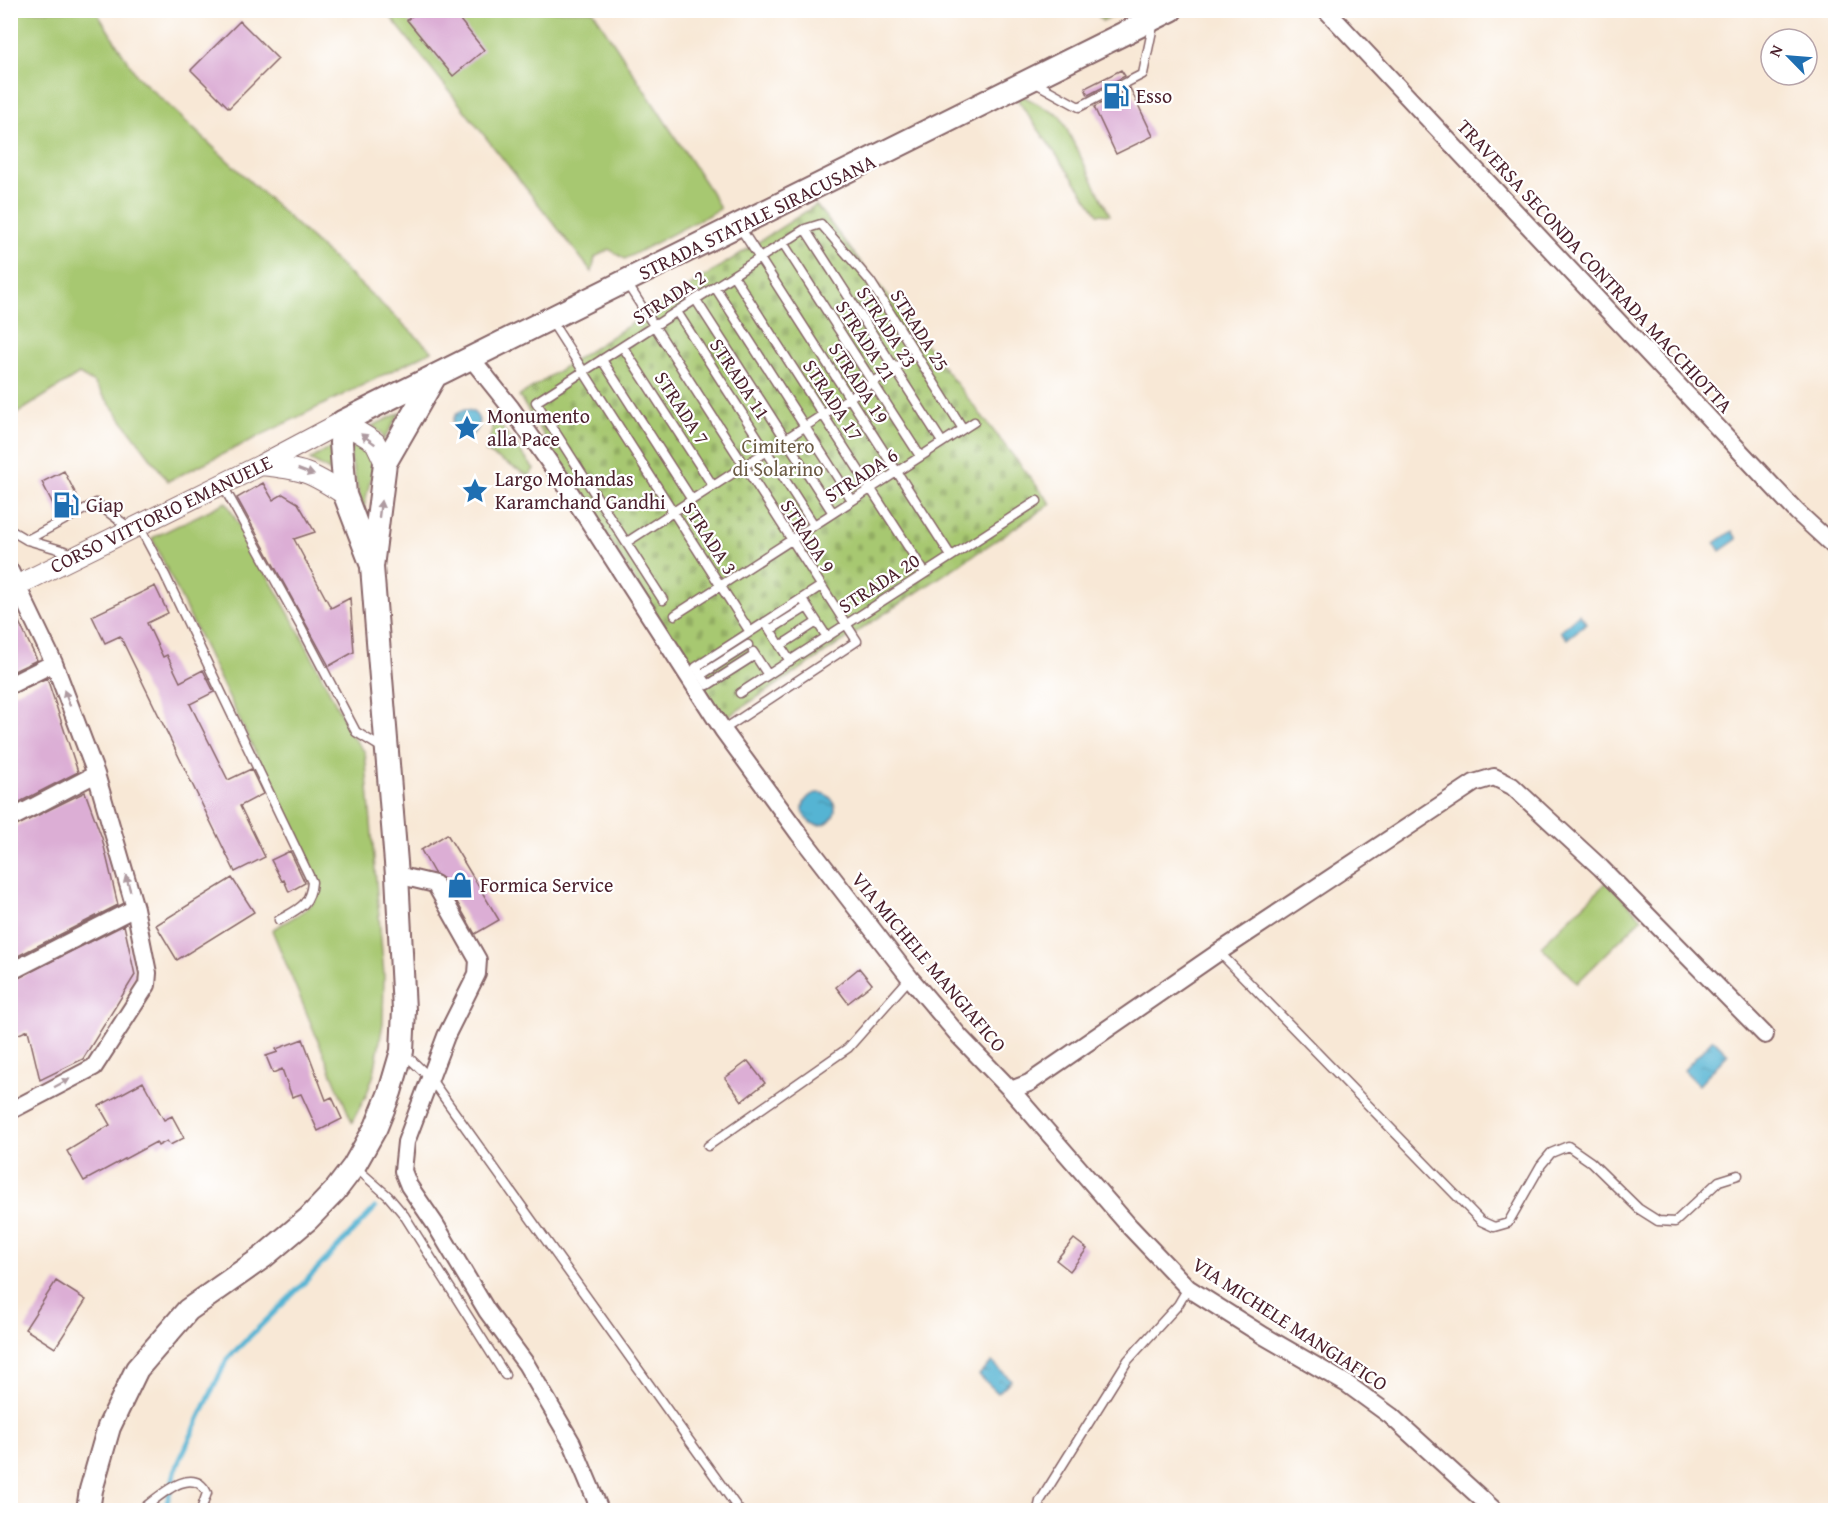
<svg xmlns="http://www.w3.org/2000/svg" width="1846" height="1521" font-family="'Gentium Book Plus',serif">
  <defs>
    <pattern id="cemetery-stones" width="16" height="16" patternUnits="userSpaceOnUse" patternTransform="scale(1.5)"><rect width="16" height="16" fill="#a7c871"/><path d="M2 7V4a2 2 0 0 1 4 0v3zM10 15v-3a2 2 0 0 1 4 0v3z" fill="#91ab62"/></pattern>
    <pattern id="water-ripples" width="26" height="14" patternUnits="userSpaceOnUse" patternTransform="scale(1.5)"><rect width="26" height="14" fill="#55b4d3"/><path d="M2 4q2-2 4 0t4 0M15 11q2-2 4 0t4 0" fill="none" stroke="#4892ab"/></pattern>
  </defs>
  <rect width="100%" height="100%" fill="#fff"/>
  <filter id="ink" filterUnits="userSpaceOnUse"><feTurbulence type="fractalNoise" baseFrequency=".0167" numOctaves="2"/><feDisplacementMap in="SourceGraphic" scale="12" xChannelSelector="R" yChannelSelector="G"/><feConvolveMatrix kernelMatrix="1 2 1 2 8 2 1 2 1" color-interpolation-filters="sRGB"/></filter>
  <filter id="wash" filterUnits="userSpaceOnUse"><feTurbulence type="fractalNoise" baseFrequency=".008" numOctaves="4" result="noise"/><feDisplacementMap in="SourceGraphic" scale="24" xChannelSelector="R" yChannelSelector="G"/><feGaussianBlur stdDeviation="1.35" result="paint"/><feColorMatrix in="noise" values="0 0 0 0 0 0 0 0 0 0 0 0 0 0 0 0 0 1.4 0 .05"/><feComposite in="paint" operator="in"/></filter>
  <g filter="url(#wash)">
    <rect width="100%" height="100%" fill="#f8e8d6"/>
    <!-- green -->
    <path fill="#a7c871" stroke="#78744e" stroke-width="1.5" d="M11 11H96L137 76 432 351 168 481 94 383 79 374 13 416 11 420Z
      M386 11H593L711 192 720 209 625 259 609 249 595 257 592 272Z
      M1095 11H1123L1102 21Z
      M1023 96 1060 116 1110 215 1098 214 1017 99Z
      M400 413 383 441 382 433 372 426Z
      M492 415 534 469 529 476 486 452 492 431Z
      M331 447 335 474 310 460Z
      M352 447 367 449 373 469 363 511 350 455Z
      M226 502 301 635 352 736 365 752 384 975 383 1023 374 1074 366 1096 352 1122 272 930C282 923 310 911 315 899 318 890 314 879 312 870L152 538Z
      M1607 882 1642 918 1577 983 1541 946Z"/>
    <!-- cemetery -->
    <path fill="url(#cemetery-stones)" stroke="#78744e" stroke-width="1.5" d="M816 205 1051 504 723 720 519 396Z"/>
    <!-- water -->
    <path fill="url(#water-ripples)" stroke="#506a7f" stroke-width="1.5" d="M453 423a13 13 0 1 1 26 0a13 13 0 1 1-26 0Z
      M1732 531 1737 539 1720 551 1715 543Z
      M1579 614 1587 623 1567 639 1560 631Z
      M803 809a16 16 0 1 1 32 0a16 16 0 1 1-32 0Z
      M1713 1039 1728 1054 1699 1085 1684 1070Z
      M992 1362 1011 1380 998 1393 979 1375Z"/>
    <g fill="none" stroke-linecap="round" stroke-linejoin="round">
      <!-- stream -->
      <path stroke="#55b4d3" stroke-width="5" d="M165 1510 176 1468 227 1359 300 1287 375 1208"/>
    </g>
    <g id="blocks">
      <!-- building -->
      <path fill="#dcaed5" d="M419 10H452L484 50 453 76 407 20Z
        M240 21 278 59 229 108 191 70Z
        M1121 70 1125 76 1088 95 1085 88Z
        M1130 88 1153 136 1116 154 1094 107Z
        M64 471 81 504 59 516 42 482Z
        M263 483 273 500 283 494 298 503 315 532 294 539 331 608 350 598 354 652 329 666 237 498Z
        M155 586 168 613 147 623 163 657 167 655 180 682 203 670 214 692 190 704 228 780 251 769 263 794 240 806 265 857 235 872 120 636 105 643 92 616Z
        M10 603 37 660 10 673Z
        M47 678 78 772 10 807V695Z
        M85 792 102 838 118 905 10 960V829Z
        M447 834 499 920 475 934 444 879 434 873 421 850Z
        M290 851 305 883 289 892 284 880 282 881 271 860Z
        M232 878 254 912 177 960 156 925Z
        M124 925 135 975 83 1059 40 1080 28 1030 10 1038V982Z
        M859 968 872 984 848 1003 836 987Z
        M303 1039 326 1100 332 1097 342 1119 318 1131 301 1094 292 1097 282 1069 273 1073 266 1056 278 1052 276 1049Z
        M748 1061 765 1083 742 1101 725 1078Z
        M143 1082 164 1120 172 1116 184 1138 170 1145 167 1141 158 1146 156 1142 84 1181 67 1151 110 1125 99 1106Z
        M1074 1239 1087 1249 1070 1271 1056 1260Z
        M56 1281 86 1300 55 1348 25 1329Z"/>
    </g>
  </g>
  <g filter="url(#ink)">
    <use href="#blocks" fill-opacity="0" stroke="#876567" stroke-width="1.5"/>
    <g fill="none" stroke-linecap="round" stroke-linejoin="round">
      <!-- service casing -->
      <g stroke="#876567" stroke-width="11">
        <path id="service" d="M1832 10 1836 14
          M1032 81 1079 107 1143 74 1154 21
          M739 226 951 556
          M805 229 942 442
          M783 243 920 456
          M733 275 925 573
          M626 282 857 641 723 730
          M715 287 852 500
          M696 300 833 513
          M677 312 814 525
          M550 319 750 632
          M623 347 713 486
          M602 360 692 500
          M222 484 300 625 356 732 384 749
          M139 526 165 575 312 882C310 906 298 909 279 920
          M10 530 27 540 75 554
          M27 540 96 503 131 529
          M627 542 915 355
          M802 599 827 637
          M663 600 536 402 805 229 821 224 870 281 963 429
          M675 615 974 422
          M765 622 790 661
          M770 630 807 607
          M780 646 817 622
          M753 652 768 675
          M755 655 708 685 696 667 821 586
          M701 675 748 645
          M740 693 1037 501
          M1219 952 1481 1221 1494 1227 1508 1223 1541 1165 1551 1153 1568 1146 1591 1162 1639 1209 1658 1221 1675 1222 1719 1181 1738 1175
          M405 1054 430 1078 739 1510
          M708 1146 848 1048 910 978
          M354 1166 388 1196 404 1215 505 1375
          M141 1510C158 1498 192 1463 207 1493L201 1510
          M1038 1510 1040 1501 1128 1360 1178 1305 1188 1288"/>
      </g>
      <!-- minor casing -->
      <g stroke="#876567" stroke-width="20">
        <path id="minor" d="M1326 10 1797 512 1836 548
          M471 358 511 408 566 486 723 730 799 834 910 978 960 1037 1011 1090 1130 1227 1188 1288 1264 1336 1347 1384 1391 1416 1494 1510
          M10 571 54 663 96 774 135 908 148 973 147 985 94 1067 10 1111
          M10 685 54 663
          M10 819 96 774
          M397 875 435 884 478 960 477 974 446 1036 406 1142 403 1171 409 1186 435 1224 487 1311 526 1364 572 1443 600 1510
          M10 972 135 908
          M1011 1090 1029 1083 1219 952 1474 783 1494 777 1512 786 1601 868 1765 1035"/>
      </g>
      <!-- tertiary casing -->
      <g stroke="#876567" stroke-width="22">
        <path id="tertiary" d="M261 465C302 469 311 472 345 495
          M10 589 261 465 342 422 375 442 385 463"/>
      </g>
      <!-- secondary casing -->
      <g stroke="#876567" stroke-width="26">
        <path id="secondary" d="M371 563 345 495 341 443 342 422 1171 10
          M88 1510 91 1490 109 1427 137 1369 188 1310 263 1257 308 1219 335 1191 354 1166 376 1127 390 1092 402 1051 404 1010 397 875 372 567 385 463 434 378"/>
      </g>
      <!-- service -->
      <use href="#service" stroke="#fff" stroke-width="8"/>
      <!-- minor -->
      <use href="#minor" stroke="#fff" stroke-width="16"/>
      <!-- tertiary -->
      <use href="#tertiary" stroke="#fff" stroke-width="20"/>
      <!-- secondary -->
      <use href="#secondary" stroke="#fff" stroke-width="22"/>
    </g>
    <!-- one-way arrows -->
    <defs><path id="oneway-solid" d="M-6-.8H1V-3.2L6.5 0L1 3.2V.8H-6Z" transform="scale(1.5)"/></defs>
    <g fill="#ae9aa0">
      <use href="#oneway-solid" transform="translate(368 439) rotate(-144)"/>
      <use href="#oneway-solid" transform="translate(306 472) rotate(20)"/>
      <use href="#oneway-solid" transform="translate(380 509) rotate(-83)"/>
      <use href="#oneway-solid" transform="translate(67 698) rotate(-111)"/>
      <use href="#oneway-solid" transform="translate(128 883) rotate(-106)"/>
      <use href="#oneway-solid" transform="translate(62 1083) rotate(-28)"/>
    </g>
  </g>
  <!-- icons -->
  <defs>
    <g id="fuel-bare" transform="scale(2.07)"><path d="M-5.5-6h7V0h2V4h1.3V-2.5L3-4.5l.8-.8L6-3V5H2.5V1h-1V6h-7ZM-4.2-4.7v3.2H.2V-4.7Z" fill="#1f6fb2" stroke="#fff" stroke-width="2.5" paint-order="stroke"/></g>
    <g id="sight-bare" transform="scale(2.07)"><path d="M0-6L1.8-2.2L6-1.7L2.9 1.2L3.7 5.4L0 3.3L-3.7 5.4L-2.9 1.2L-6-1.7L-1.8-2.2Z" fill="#1f6fb2" stroke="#fff" stroke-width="2.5" paint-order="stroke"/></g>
    <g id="shop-bare" transform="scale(2.07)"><path d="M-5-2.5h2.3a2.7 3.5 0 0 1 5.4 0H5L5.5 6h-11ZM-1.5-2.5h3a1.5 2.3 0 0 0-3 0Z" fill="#1f6fb2" stroke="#fff" stroke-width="2.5" paint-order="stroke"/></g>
  </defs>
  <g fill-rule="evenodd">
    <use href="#fuel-bare" x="1116" y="96"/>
    <use href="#sight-bare" x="467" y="428"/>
    <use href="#sight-bare" x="475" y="491"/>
    <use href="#fuel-bare" x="66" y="505"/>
    <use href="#shop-bare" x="460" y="885"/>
  </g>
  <g text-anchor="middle" stroke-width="4.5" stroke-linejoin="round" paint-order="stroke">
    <!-- poi labels -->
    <g font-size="20" fill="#4a1f2b" stroke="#fff" text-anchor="start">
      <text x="1136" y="103">Esso</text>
      <text x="487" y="423">Monumento<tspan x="487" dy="23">alla Pace</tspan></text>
      <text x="495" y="486">Largo Mohandas<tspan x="495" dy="23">Karamchand Gandhi</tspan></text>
      <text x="86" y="512">Giap</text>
      <text x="480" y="892">Formica Service</text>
    </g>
    <!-- street labels -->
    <g font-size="20" fill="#4a1f2b" stroke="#fff">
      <text transform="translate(757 217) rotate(-26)" y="7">STRADA STATALE SIRACUSANA</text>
      <text transform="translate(1595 266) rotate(47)" y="7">TRAVERSA SECONDA CONTRADA MACCHIOTTA</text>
      <text transform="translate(669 297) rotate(-33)" y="7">STRADA 2</text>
      <text transform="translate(887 327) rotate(57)" y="7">STRADA 23</text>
      <text transform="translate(920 330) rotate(58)" y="7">STRADA 25</text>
      <text transform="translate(866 341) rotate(57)" y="7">STRADA 21</text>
      <text transform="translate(740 379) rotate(57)" y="7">STRADA 11</text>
      <text transform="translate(859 383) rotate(57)" y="7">STRADA 19</text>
      <text transform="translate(833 400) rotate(57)" y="7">STRADA 17</text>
      <text transform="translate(682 408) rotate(57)" y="7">STRADA 7</text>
      <text transform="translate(861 475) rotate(-33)" y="7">STRADA 6</text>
      <text transform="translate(161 514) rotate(-26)" y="7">CORSO VITTORIO EMANUELE</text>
      <text transform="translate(808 536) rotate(57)" y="7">STRADA 9</text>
      <text transform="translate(710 538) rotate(57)" y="7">STRADA 3</text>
      <text transform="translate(879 583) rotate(-33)" y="7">STRADA 20</text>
      <text transform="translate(929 962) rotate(50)" y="7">VIA MICHELE MANGIAFICO</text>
      <text transform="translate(1290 1324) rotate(33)" y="7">VIA MICHELE MANGIAFICO</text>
    </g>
    <!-- park labels -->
    <g font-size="20" fill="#6b5a44" stroke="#fff">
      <text x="778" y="453">Cimitero<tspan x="778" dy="23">di Solarino</tspan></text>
    </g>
  </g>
  <!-- margin -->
  <rect width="1846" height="1521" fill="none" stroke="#fff" stroke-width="36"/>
  <!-- north arrow -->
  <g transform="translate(1789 57) rotate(295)"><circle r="28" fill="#ffffff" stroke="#b7a5aa" stroke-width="1.5"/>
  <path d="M0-4.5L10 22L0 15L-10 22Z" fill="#1f6fb2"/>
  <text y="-9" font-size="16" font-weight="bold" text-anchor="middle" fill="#4a1f2b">N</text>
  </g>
</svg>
